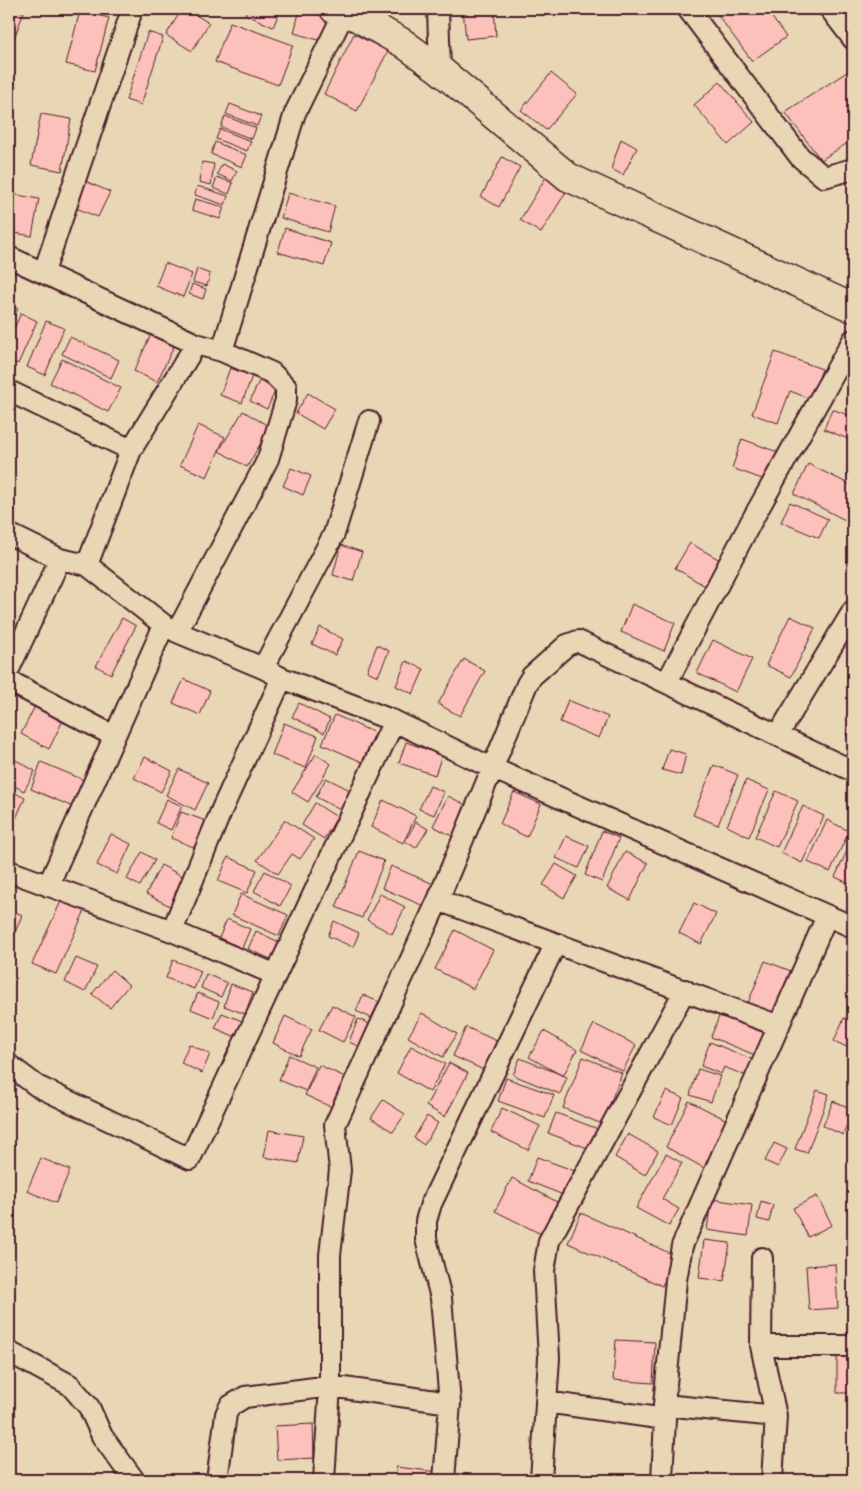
<svg xmlns="http://www.w3.org/2000/svg" width="862" height="1489" font-family="'Gochi Hand',sans-serif">
  <rect width="100%" height="100%" fill="#e9d6b4"/>
  <filter id="ink" filterUnits="userSpaceOnUse"><feTurbulence type="fractalNoise" baseFrequency=".02" numOctaves="2"/><feDisplacementMap in="SourceGraphic" scale="10" xChannelSelector="R" yChannelSelector="G"/><feConvolveMatrix kernelMatrix="1 2 1 2 8 2 1 2 1" color-interpolation-filters="sRGB"/></filter>
  <g filter="url(#ink)">
    <!-- building -->
    <path fill="#fdc1bb" stroke="#4a1f2b" d="M9 9 24 12 13 41 9 39Z
      M182 9H186L209 23 192 51 166 35Z
      M247 9H281L273 27 245 14Z
      M300 9H312L329 14 322 41 294 33Z
      M463 9H494L496 36 466 39Z
      M766 9 786 37 752 61 714 10Z
      M80 11 109 18 95 71 66 64Z
      M230 22 293 45 278 85 215 62Z
      M148 32 163 37 141 105 126 100Z
      M354 34 388 51 357 111 324 94Z
      M850 70 853 74V146L849 142 821 160 785 112Z
      M551 73 577 94 546 130 521 110Z
      M720 82 754 122 728 145 694 105Z
      M230 104 261 116 257 126 226 114Z
      M41 114 71 119 62 171 31 165Z
      M225 116 256 128 252 139 221 127Z
      M220 129 251 141 247 151 216 139Z
      M621 139 637 148 623 175 611 169Z
      M215 142 247 155 242 167 211 154Z
      M502 157 520 167 499 207 481 197Z
      M202 162 214 164 211 185 199 182Z
      M222 164 237 171 232 181 217 174Z
      M217 177 233 183 229 194 213 188Z
      M546 177 567 190 541 233 520 220Z
      M83 180 110 192 98 217 71 206Z
      M197 186 228 196 225 205 195 195Z
      M288 193 335 206 328 232 281 218Z
      M12 194 39 199 32 236 9 232Z
      M195 199 224 207 220 219 192 210Z
      M285 228 331 243 324 266 278 252Z
      M165 263 192 274 183 297 156 286Z
      M197 269 210 274 207 286 193 282Z
      M192 284 206 289 203 299 189 294Z
      M9 304 18 309 9 327Z
      M21 313 37 321 18 364 9 359V340Z
      M46 321 64 328 45 375 27 367Z
      M152 332 175 344 157 382 134 371Z
      M70 337 119 360 111 378 62 354Z
      M775 352 822 369 811 399 790 391 778 423 752 414Z
      M62 359 121 388 108 412 50 383Z
      M230 368 252 376 242 403 220 395Z
      M259 381 276 389 267 409 250 401Z
      M308 393 335 409 323 429 296 413Z
      M832 409 853 417V441L824 429Z
      M243 411 270 427 247 467 219 451Z
      M198 425 225 437 207 477 180 465Z
      M742 439 783 454 773 483 732 468Z
      M808 464 853 486V524L794 494Z
      M291 468 311 476 303 495 283 486Z
      M790 502 828 519 819 538 781 522Z
      M690 543 720 560 705 586 675 568Z
      M341 545 362 552 353 581 333 575Z
      M632 604 675 623 664 651 621 632Z
      M790 616 815 628 791 677 766 665Z
      M122 618 136 626 111 674 96 666Z
      M320 627 343 639 335 655 312 644Z
      M713 640 752 659 736 692 697 673Z
      M377 645 389 651 378 676 367 671Z
      M464 659 485 671 460 716 438 704Z
      M406 661 424 669 413 694 396 686Z
      M184 679 210 691 200 715 173 703Z
      M568 700 608 717 599 738 560 722Z
      M37 702 65 716 49 749 21 734Z
      M299 703 330 719 324 733 292 717Z
      M853 711V736L846 735Z
      M335 715 375 733 362 762 322 744Z
      M284 723 318 736 306 768 272 755Z
      M406 742 442 755 435 775 399 763Z
      M669 749 686 754 681 775 662 770Z
      M316 754 331 764 308 802 292 792Z
      M9 756 35 771 24 791 9 783Z
      M145 757 172 771 161 792 134 778Z
      M41 762 84 780 73 807 31 789Z
      M714 765 738 775 718 825 693 815Z
      M179 769 208 783 195 810 166 795Z
      M326 778 352 791 342 811 316 797Z
      M746 780 769 790 749 837 727 826Z
      M430 786 444 792 434 815 419 809Z
      M9 790 25 798 13 825 9 823Z
      M776 791 798 801 777 847 755 837Z
      M514 792 541 804 527 837 500 824Z
      M448 796 470 807 454 837 433 826Z
      M167 799 182 806 171 830 156 823Z
      M383 800 416 816 403 843 371 827Z
      M315 803 337 817 324 839 302 825Z
      M803 806 824 816 802 863 781 853Z
      M181 812 206 821 196 848 171 838Z
      M285 820 314 839 300 859 292 854 278 874 257 860Z
      M827 820 849 831 830 872 808 862Z
      M416 822 428 829 416 848 405 841Z
      M602 831 619 838 602 882 585 875Z
      M111 834 131 844 117 874 97 865Z
      M566 836 589 846 579 868 556 858Z
      M853 838V885L835 877Z
      M359 851 384 861 362 918 336 907Z
      M142 852 155 860 140 886 127 879Z
      M625 852 648 863 630 900 607 888Z
      M228 857 257 870 247 893 218 881Z
      M556 864 577 876 564 898 543 885Z
      M161 865 186 878 172 907 146 894Z
      M391 866 436 885 426 907 382 888Z
      M265 871 291 886 280 906 254 891Z
      M241 894 288 915 279 936 232 915Z
      M380 894 405 907 392 934 367 920Z
      M63 897 86 908 56 974 32 964Z
      M694 903 716 914 701 944 679 933Z
      M9 909 22 915 9 948Z
      M227 919 250 929 242 948 219 938Z
      M334 921 359 933 353 947 328 936Z
      M455 930 493 950 473 989 435 969Z
      M256 931 281 943 273 960 248 949Z
      M76 958 97 967 85 992 65 982Z
      M173 960 201 971 194 989 166 978Z
      M765 961 791 971 774 1013 748 1003Z
      M112 970 129 985 110 1008 92 994Z
      M206 974 227 983 221 997 201 988Z
      M231 984 253 992 245 1014 224 1006Z
      M198 993 219 1002 213 1018 191 1009Z
      M363 995 379 1002 371 1018 356 1011Z
      M332 1005 356 1017 343 1042 319 1030Z
      M222 1013 245 1022 238 1038 215 1028Z
      M422 1013 457 1034 443 1057 408 1037Z
      M720 1014 769 1035 760 1057 711 1037Z
      M285 1016 312 1029 299 1056 273 1043Z
      M844 1018 853 1021V1050L834 1041Z
      M358 1019 372 1025 363 1048 349 1042Z
      M594 1024 636 1045 623 1071 581 1050Z
      M466 1027 501 1043 488 1072 453 1056Z
      M544 1031 577 1050 563 1076 529 1057Z
      M710 1042 756 1061 749 1077 724 1067 721 1074 701 1066Z
      M189 1044 210 1054 202 1073 181 1063Z
      M411 1046 445 1064 430 1092 397 1073Z
      M289 1055 316 1067 306 1091 279 1080Z
      M583 1057 622 1073 602 1124 563 1108Z
      M520 1058 567 1077 560 1094 513 1075Z
      M449 1063 468 1073 445 1117 426 1106Z
      M319 1065 345 1077 331 1107 305 1095Z
      M698 1069 720 1076 711 1102 690 1095Z
      M506 1078 554 1095 545 1118 498 1101Z
      M817 1090 829 1094 807 1153 795 1149Z
      M666 1091 683 1098 672 1125 654 1117Z
      M383 1100 405 1114 393 1132 371 1118Z
      M689 1101 731 1122 706 1169 666 1147Z
      M833 1101 853 1109 843 1135 823 1126Z
      M502 1108 540 1126 528 1150 491 1132Z
      M556 1113 598 1129 590 1149 548 1133Z
      M427 1116 438 1123 424 1145 414 1138Z
      M269 1130 303 1136 298 1163 264 1157Z
      M628 1134 658 1151 645 1175 615 1157Z
      M774 1143 787 1149 778 1167 765 1161Z
      M666 1154 682 1163 662 1199 679 1209 669 1226 636 1208Z
      M537 1157 575 1171 566 1196 528 1181Z
      M41 1158 70 1170 56 1203 27 1191Z
      M512 1178 561 1204 545 1236 495 1211Z
      M817 1196 832 1225 808 1237 793 1208Z
      M711 1199 752 1205 748 1236 707 1230Z
      M761 1201 773 1205 769 1222 757 1219Z
      M581 1213 676 1256 662 1286 568 1243Z
      M704 1240 730 1243 724 1281 699 1278Z
      M835 1264 838 1308 809 1310 806 1266Z
      M616 1340 655 1342 653 1383 613 1380Z
      M837 1356H853V1393H837Z
      M313 1424 314 1458 277 1460 275 1426Z
      M396 1467 439 1472 438 1480H395Z
      M604 1477V1480H566V1478Z"/>
    <g fill="none" stroke-linecap="round" stroke-linejoin="round">
      <!-- street casing -->
      <g stroke="#4a1f2b" stroke-width="24">
        <path id="street" d="M438 9 440 70
          M688 9 800 157 824 177 853 169
          M830 9 853 39
          M9 257 196 344 222 351 272 373 286 387V400L268 459 177 632
          M44 272 130 16
          M222 351 295 113 344 13
          M9 391 131 450
          M9 534 60 559 87 565 164 625 177 632 263 668 282 678 394 721 492 768 853 927
          M87 565 131 450 196 344
          M263 668 334 534 369 421
          M9 669 60 559
          M9 681 114 736
          M667 682 752 520 853 340
          M778 735 853 611
          M9 871 172 931 274 974
          M48 886 164 625
          M438 900 779 1026
          M172 931 222 809 282 678
          M9 1065 37 1086 190 1159 394 721
          M762 1258 761 1346 776 1416 772 1480
          M761 1346H853
          M9 1352 70 1385 89 1407 102 1436 134 1480
          M546 1402 665 1419 664 1405 776 1416
          M664 1405 676 1280 682 1246 827 916
          M217 1480 226 1414 230 1406 245 1397 330 1386 450 1403
          M324 1480 330 1386V1255L340 1170 335 1125 438 900 527 684 532 676 567 645 578 641 853 771
          M444 1480 450 1403 441 1298 426 1239V1221L431 1204 555 945
          M541 1480 549 1358 544 1271 549 1241 685 990
          M662 1480 665 1419"/>
      </g>
      <!-- secondary casing -->
      <g stroke="#4a1f2b" stroke-width="31">
        <path id="secondary" d="M334 9 357 17 403 43 440 70 568 177 853 308"/>
      </g>
      <!-- street -->
      <use href="#street" stroke="#e9d6b4" stroke-width="20"/>
      <!-- secondary -->
      <use href="#secondary" stroke="#e9d6b4" stroke-width="28"/>
    </g>
  </g>
  <!-- margin -->
  <rect width="862" height="1489" fill="none" stroke="#e9d6b4" stroke-width="30"/>
  <rect x="15" y="15" width="832" height="1459" fill="none" stroke="#4a1f2b" stroke-width="2" filter="url(#ink)"/>
</svg>
